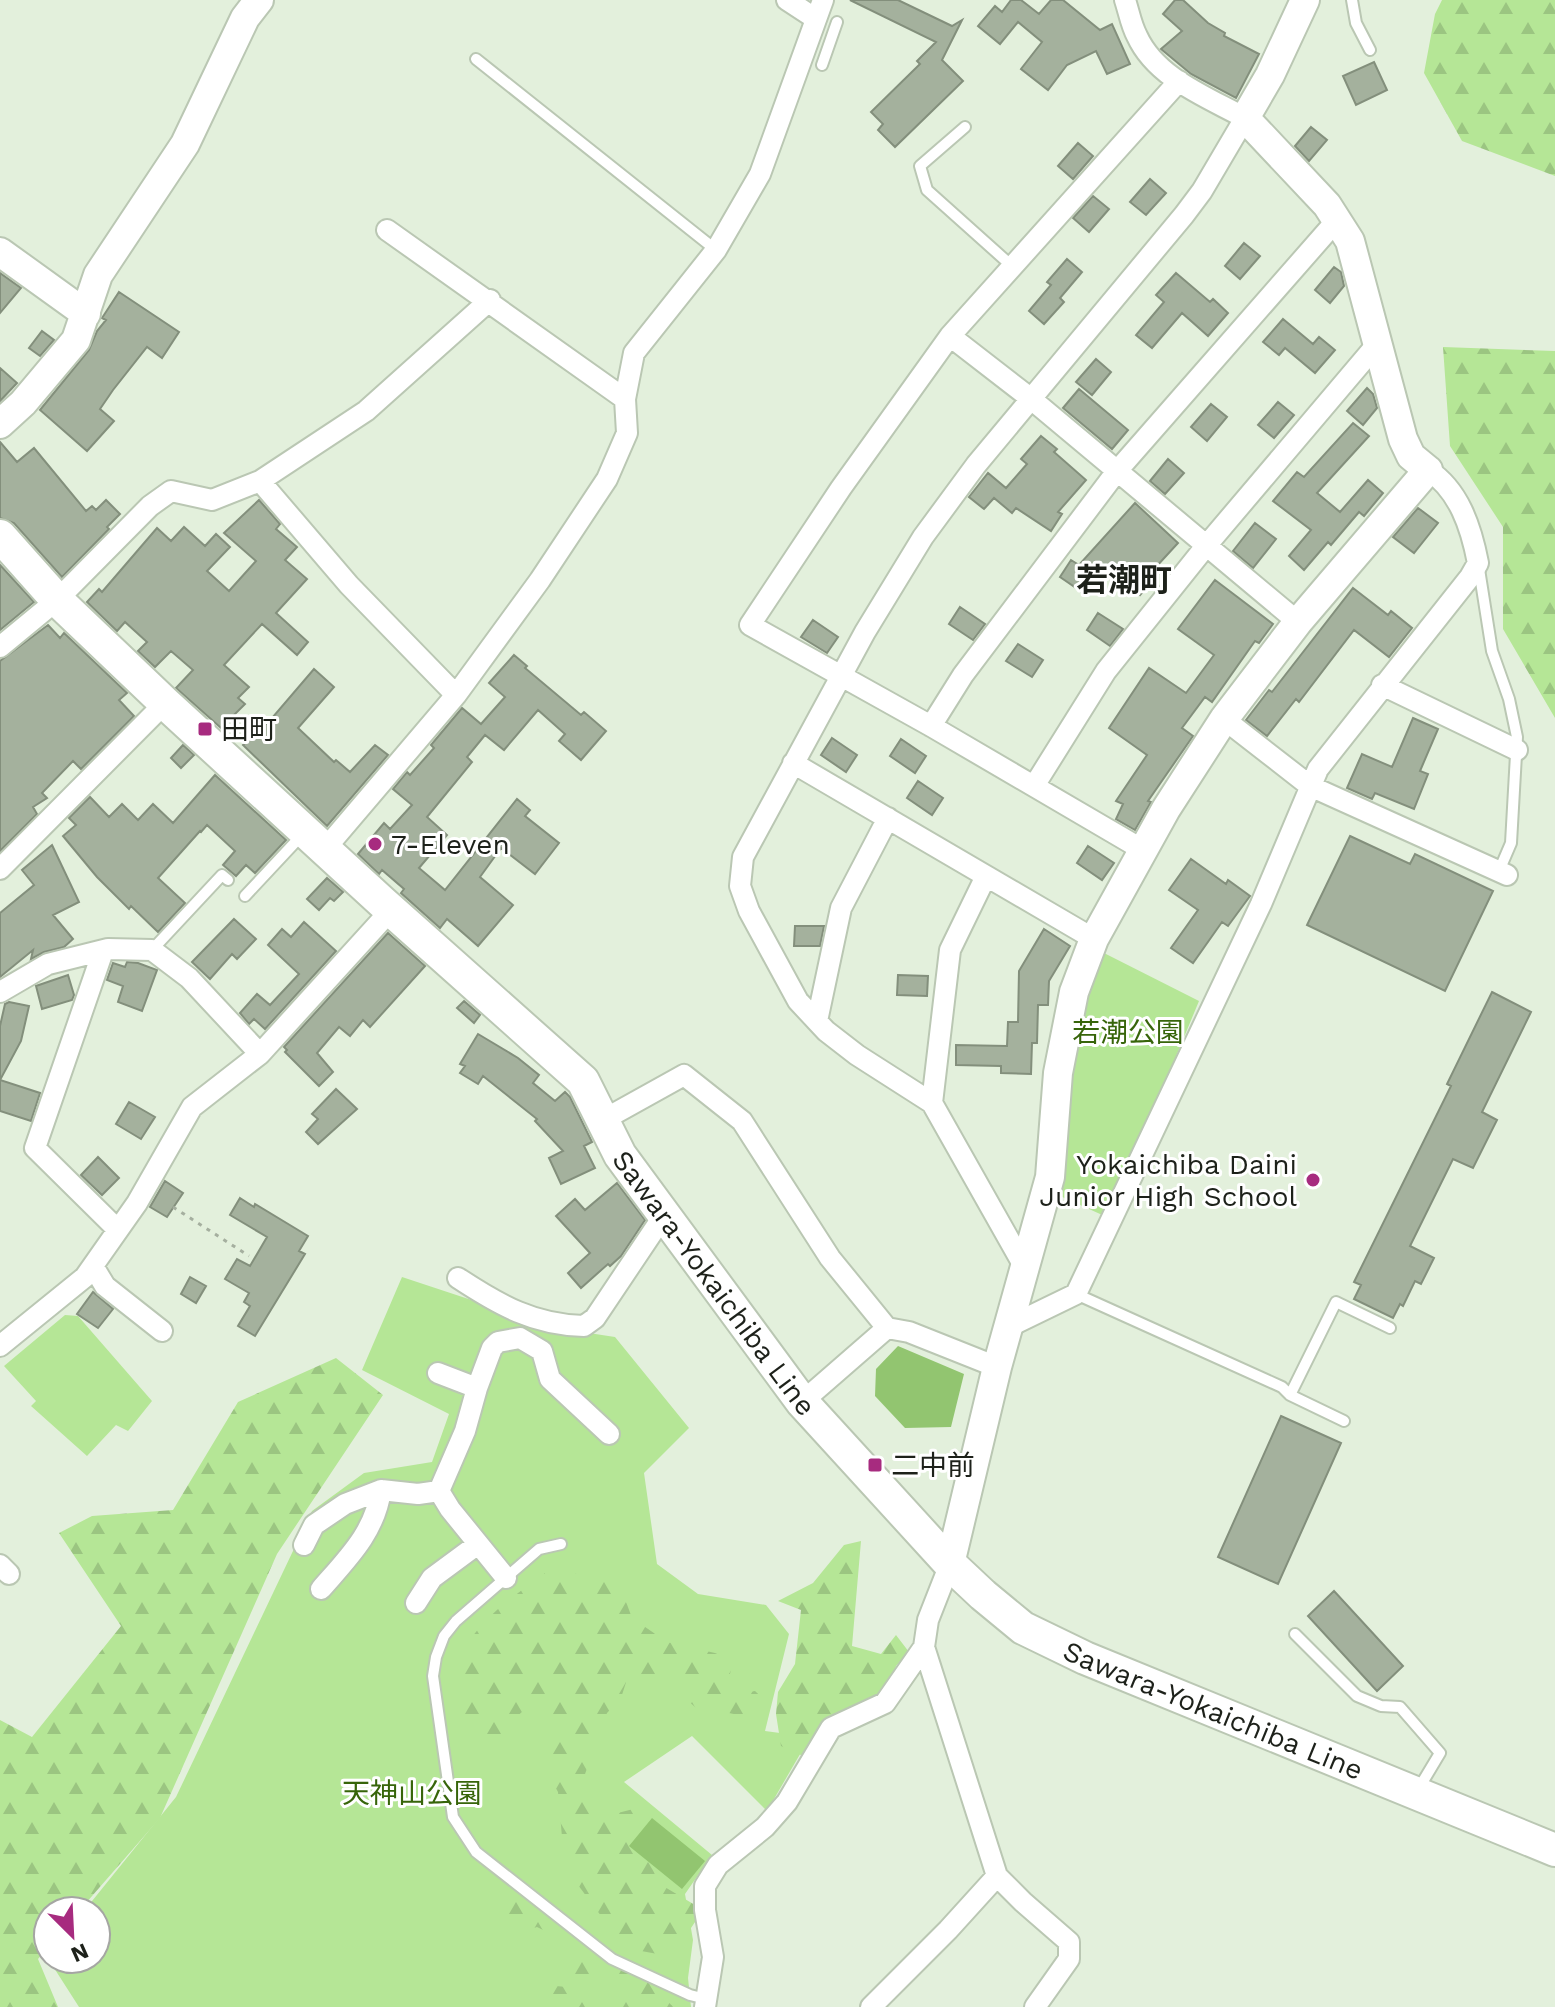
<svg xmlns="http://www.w3.org/2000/svg" width="1555" height="2007" font-family="'Work Sans','Noto Sans JP',sans-serif">
  <defs>
    <pattern id="forest-firs" width="22" height="20" patternUnits="userSpaceOnUse" patternTransform="scale(2)"><rect width="22" height="20" fill="#b5e696"/><path d="M5 1l3.5 6h-7zM16 11l3.5 6h-7z" fill="#9bc581"/></pattern>
  </defs>
  <rect width="100%" height="100%" fill="#e3f0dc"/>
  <!-- green -->
  <path fill="#b5e696" d="M1102 952 1199 1001 1109 1218 1060 1196 1076 1018Z
    M402 1277 556 1328 615 1337 689 1428 644 1473 657 1564 698 1594 766 1605 789 1634 765 1731 810 1737 767 1811 692 1736 624 1782 712 1855 685 1894 693 1940 688 1978 691 2007H79L47 1957 96 1959V1911H84L176 1797 312 1511 364 1473 432 1462 449 1414 362 1370Z
    M65 1315 78 1316 152 1401 128 1431 116 1425 87 1456 31 1406 36 1401 4 1366Z"/>
  <!-- forest -->
  <path fill="url(#forest-firs)" d="M1442 0H1555V176L1462 141 1424 73 1435 14Z
    M1443 347 1555 351V718L1503 629V527L1450 446Z
    M336 1358 383 1395 277 1554 160 1818 79 1911H48V1947L38 1959 58 2007H0V1720L32 1737 121 1626 59 1533 92 1516 173 1510 238 1402Z
    M861 1541 852 1646 881 1654 896 1635 909 1652 896 1666 891 1687 803 1756 781 1746 776 1714 778 1692 795 1664 801 1610 778 1601 813 1583 844 1545Z
    M549 1570 618 1580 632 1618 667 1642 715 1653 733 1661 729 1678 737 1694 755 1691 771 1706 758 1719 724 1712 707 1717 681 1695 676 1666 663 1677 629 1673 621 1698 607 1713 585 1774 594 1803 614 1814 641 1807 645 1846 658 1883 695 1905 697 1919 683 1940 663 1955 625 1948 578 1885 563 1848 558 1792 545 1768V1722L524 1710 509 1724 510 1739 497 1746 466 1728C462 1708 455 1665 466 1647 484 1614 521 1592 549 1570Z
    M520 1893 597 1958 606 1961 613 1955C623 1955 653 1978 660 1987 666 1995 665 2001 674 2007H619L617 1992 610 1979 592 1974 578 1979 562 1972 572 1944 537 1927 525 1931 510 1922 506 1907 511 1895Z
    M556 1986 588 1989 598 2007H545L537 1997 549 1987Z"/>
  <!-- water -->
  <path fill="#92c570" d="M898 1346 964 1374 951 1427 905 1428 875 1396 876 1369Z
    M652 1818 705 1861 682 1889 629 1846Z"/>
  <!-- building -->
  <path fill="#a4b19d" stroke="#838f7c" stroke-width="2" d="M850 0H898L952 26 962 20 942 60 963 81 895 147 878 130 883 124 871 112 920 64 917 61 936 42Z
    M1011 0H1021L1039 14 1051 0H1063L1100 30 1112 24 1130 64 1107 74 1096 51 1067 65 1048 90 1021 69 1042 42 1018 22 1000 44 978 26 995 6 1002 12Z
    M1175 0H1183L1208 23 1225 33 1224 36 1259 54 1236 98 1191 74 1161 49 1182 31 1163 14Z
    M1374 62 1387 90 1356 105 1343 76Z
    M1311 127 1327 140 1309 161 1295 146Z
    M1078 143 1093 156 1073 179 1058 166Z
    M1150 179 1166 193 1146 215 1130 202Z
    M1093 196 1109 209 1089 232 1073 218Z
    M1244 243 1260 256 1240 279 1225 266Z
    M1067 259 1082 272 1060 298 1064 302 1044 324 1029 311 1051 285 1047 282Z
    M1334 267 1341 272 1344 286 1330 303 1315 290Z
    M0 273 21 288 0 313Z
    M1176 273 1210 302 1213 299 1228 313 1208 336 1182 313 1152 348 1136 335 1164 302 1156 295Z
    M119 292 179 332 162 358 147 347 113 390 100 409 114 421 87 451 40 410 89 350 97 331 106 320 102 318Z
    M1283 319 1313 344 1319 337 1335 350 1315 373 1285 348 1279 355 1263 342Z
    M42 331 54 340 40 356 29 348Z
    M1096 359 1111 372 1092 395 1076 382Z
    M0 368 17 383 0 401Z
    M1367 388 1373 394 1377 408 1363 425 1347 411Z
    M1079 389 1128 430 1112 449 1063 408Z
    M1278 402 1294 415 1274 438 1258 425Z
    M1211 404 1227 417 1207 441 1191 427Z
    M1353 423 1369 436 1317 493 1340 512 1368 480 1383 493 1364 516 1359 512 1331 545 1328 542 1304 570 1289 556 1311 530 1273 501 1297 472 1304 477Z
    M1041 436 1057 449 1054 452 1086 480 1058 512 1062 514 1051 531 1016 508 1012 513 994 498 984 509 969 497 988 473 1006 488 1027 464 1021 459Z
    M0 442 17 462 34 448 86 511 92 506 96 510 106 500 120 514 107 527 109 529 62 577 14 523 0 518Z
    M1168 459 1184 473 1165 494 1150 481Z
    M259 500 280 524 276 529 297 547 285 560 307 579 276 613 308 642 297 655 262 624 224 665 249 687 238 698 245 704 221 728 176 688 193 670 171 651 155 667 138 651 147 642 125 622 117 631 87 602 99 589 102 592 157 528 171 541 184 527 205 546 216 534 230 547 207 571 229 591 256 561 224 533Z
    M1135 503 1178 543 1155 568 1160 572 1140 595 1105 565 1085 594 1060 577 1071 560 1079 565Z
    M1418 508 1438 523 1414 553 1393 537Z
    M1255 523 1276 539 1253 568 1233 551Z
    M0 565 34 602 0 630Z
    M1215 580 1273 624 1259 643 1255 641 1212 702 1205 697 1182 728 1193 736 1148 801 1151 802 1135 830 1116 819 1123 804 1116 801 1147 755 1109 728 1149 668 1186 693 1214 655 1178 629Z
    M1353 588 1388 615 1391 611 1412 628 1389 657 1354 630 1299 702 1296 699 1267 736 1246 720 1269 690 1272 692Z
    M960 607 985 624 973 640 949 624Z
    M1098 613 1123 629 1110 646 1087 630Z
    M813 620 838 637 827 653 801 637Z
    M48 625 60 638 64 633 127 693 119 700 134 716 81 769 73 761 42 793 47 798 33 807 37 814 0 851V661Z
    M1018 644 1043 660 1032 677 1006 661Z
    M514 655 527 666 525 668 581 715 584 712 606 731 581 760 559 741 565 734 538 710 504 750 485 735 467 757 472 762 427 817 447 835 419 868 445 890 517 799 530 810 525 816 559 843 535 874 501 848 480 877 513 905 478 946 447 919 440 928 401 893 404 889 382 870 379 874 358 854 384 823 390 829 412 805 393 789 407 772 410 775 434 748 431 745 462 708 481 724 505 697 489 683Z
    M314 669 334 687 298 728 334 762 336 760 350 772 375 745 388 755 327 826 243 745 264 722 267 724Z
    M1413 718 1438 729 1420 771 1428 774 1414 809 1375 793 1372 799 1347 788 1362 754 1392 767Z
    M832 738 857 755 846 772 821 755Z
    M901 739 926 756 915 773 890 756Z
    M183 745 194 755 181 768 171 758Z
    M215 775 286 840 255 873 246 865 236 876 223 865 235 851 207 825 201 832 200 831 158 878 185 903 158 932 131 906 129 909 97 877 63 836 76 825 69 818 90 797 109 817 122 804 138 820 153 804 173 823Z
    M918 781 943 798 932 815 907 798Z
    M1350 836 1410 864 1415 854 1493 891 1445 991 1307 925Z
    M52 845 79 902 53 915 73 939 64 947 44 952 31 959 33 950 0 977V913L34 885 22 870Z
    M1088 846 1114 863 1102 880 1077 863Z
    M1191 859 1226 884 1228 880 1250 896 1228 926 1222 922 1193 963 1171 948 1198 910 1169 890Z
    M327 878 343 892 334 901 330 898 319 910 307 899Z
    M234 919 256 939 237 959 232 954 210 979 192 962Z
    M304 922 336 951 265 1029 254 1019 249 1024 240 1013 257 994 270 1005 299 974 268 945 282 929 291 937Z
    M795 926H824L820 946H794Z
    M1044 929 1070 946 1049 981 1048 1005H1038L1037 1043H1032L1031 1074 1001 1073V1066L956 1065V1045L1007 1046 1008 1022H1018L1019 971Z
    M388 933 425 966 370 1027 363 1020 350 1036 339 1027 317 1053 333 1072 319 1086 285 1052 287 1050 284 1047Z
    M127 962 138 963 157 970 142 1011 118 1002 123 986 107 980 113 963 125 967Z
    M68 975 74 995 72 1000 42 1009 36 986Z
    M898 975 928 976 927 996 897 995Z
    M1492 992 1531 1012 1482 1112 1497 1120 1473 1168 1453 1159 1410 1246 1434 1258 1421 1284 1415 1281 1403 1306 1400 1304 1393 1318 1354 1299 1361 1285 1354 1282 1451 1086 1447 1084Z
    M464 1001 480 1015 474 1023 457 1008Z
    M9 1002 29 1006 21 1041 0 1080V1026L5 1004Z
    M478 1034 518 1058 539 1075 533 1083 555 1101 565 1092 570 1097 592 1142 584 1146 595 1168 561 1184 549 1158 563 1151 535 1121 537 1119 483 1076 478 1084 460 1073 465 1066 460 1064Z
    M0 1080 40 1093 31 1121 0 1111Z
    M336 1089 357 1109 318 1144 306 1132 318 1119 312 1114Z
    M129 1102 155 1117 141 1139 116 1124Z
    M98 1157 119 1178 102 1195 81 1175Z
    M165 1181 183 1193 167 1217 150 1207Z
    M617 1183 645 1220 621 1256 610 1266 608 1264 581 1288 568 1273 590 1253 556 1216 575 1199 585 1210Z
    M240 1198 254 1207 255 1204 308 1236 299 1251 305 1254 255 1336 238 1326 250 1306 244 1302 249 1293 225 1279 237 1259 250 1266 267 1237 230 1215Z
    M190 1277 206 1286 196 1303 181 1294Z
    M93 1292 113 1309 98 1328 77 1314Z
    M1281 1416 1341 1443 1278 1584 1218 1557Z
    M1334 1591 1403 1666 1377 1691 1308 1616Z"/>
  <g fill="none" stroke-linecap="round" stroke-linejoin="round">
    <!-- lane casing -->
    <g stroke="#bac7b3" stroke-width="14">
      <path id="lane" d="M1352 0 1356 23 1370 50
        M476 59 716 250
        M822 65 837 22
        M965 127 920 166 927 190 1013 267
        M1479 569 1492 651 1509 699 1517 737 1511 843 1499 871
        M245 896 301 836
        M152 950 222 875 228 880
        M1076 1294 1282 1387 1290 1395
        M1344 1421 1290 1395 1336 1302 1390 1328
        M561 1544 539 1549 456 1621 444 1636 436 1657 433 1676 453 1817 476 1852 612 1959 690 1995 706 1999
        M1295 1634 1357 1696 1381 1706 1400 1707 1440 1753 1419 1788"/>
    </g>
    <!-- street casing -->
    <g stroke="#bac7b3" stroke-width="24">
      <path id="street" d="M787 0 816 19
        M387 230 625 399
        M950 336 1030 398 1298 622
        M260 481 349 585 456 695
        M0 647 57 600 150 506 171 491 212 500 260 481 366 411 490 300
        M1382 685 1517 750
        M1224 719 1310 786 1507 875
        M931 726 963 675 1117 471 1337 220
        M793 763 1094 939
        M1034 786 1106 671 1206 546 1378 343
        M325 849 456 695 540 580 607 479 627 433 625 399 634 353 716 250 760 174 823 0
        M1143 850 931 726 750 625 841 488 950 336 1179 81
        M0 869 165 703
        M103 951 35 1148 118 1230
        M0 992 48 964 108 949 152 950 189 978 260 1054
        M817 1021 841 908 888 818
        M932 1103 950 950 986 876
        M603 1120 684 1075 742 1121 830 1258 887 1328 909 1332 997 1367
        M93 1266 105 1286 162 1331
        M1024 1266 932 1103 857 1055 826 1031 798 1001 749 911 740 886 743 857 865 632 923 537 976 465 1184 215 1202 191 1245 118C1207 97 1156 78 1137 36 1131 25 1129 12 1125 0
        M458 1278C499 1305 534 1325 584 1326L595 1318 664 1215
        M1010 1326 1076 1294 1261 904 1318 769 1470 577 1478 563C1471 527 1459 490 1428 470
        M0 1346 85 1277 137 1203 192 1107 260 1054 391 910
        M438 1373 477 1388
        M802 1402 887 1328
        M439 1491 465 1431 477 1388 492 1348 498 1342 520 1338 542 1351 550 1379 609 1434
        M439 1491 450 1509 506 1578
        M304 1545 314 1525 345 1504 381 1490 418 1494 439 1491
        M0 1565 9 1574
        M321 1589C348 1558 375 1532 381 1490
        M416 1603 432 1578 478 1544
        M924 1647 997 1876 1023 1902 1069 1942V1959L1035 2007
        M705 2007 713 1957 705 1910V1886L718 1865 765 1827 787 1802 831 1728 885 1703 924 1647 928 1620 950 1564
        M871 2007 948 1930 997 1876"/>
    </g>
    <!-- secondary casing -->
    <g stroke="#bac7b3" stroke-width="32">
      <path id="secondary" d="M0 252 86 314
        M0 424 23 403 76 340 98 275 185 144 245 18 259 0
        M950 1564 997 1367 1050 1177 1058 1073 1074 992 1094 939 1166 809 1224 719 1298 622 1428 470 1411 456 1403 439 1350 241 1327 205 1245 118 1270 75 1305 0"/>
    </g>
    <!-- primary casing -->
    <g stroke="#bac7b3" stroke-width="36">
      <g id="primary">
        <path id="s1" d="M0 536 57 600 165 703 382 902 583 1081 620 1155 802 1402 950 1564 983 1595 1023 1628 1085 1658 1555 1850"/>
      </g>
    </g>
    <!-- path -->
    <path stroke="#a5af9f" stroke-width="3" stroke-dasharray="4 6" stroke-linecap="butt" d="M173 1207 249 1256"/>
    <!-- lane -->
    <use href="#lane" stroke="#fff" stroke-width="10"/>
    <!-- street -->
    <use href="#street" stroke="#fff" stroke-width="20"/>
    <!-- secondary -->
    <use href="#secondary" stroke="#fff" stroke-width="28"/>
    <!-- primary -->
    <use href="#primary" stroke="#fff" stroke-width="32"/>
  </g>
  <!-- markers -->
  <g fill="#a72b7f" stroke="#fff" stroke-width="3">
    <rect x="197" y="721" width="16" height="16" rx="4"/>
    <circle cx="375" cy="844" r="8"/>
    <circle cx="1313" cy="1180" r="8"/>
    <rect x="867" y="1457" width="16" height="16" rx="4"/>
  </g>
  <g text-anchor="middle" stroke-width="6" stroke-linejoin="round" paint-order="stroke">
    <!-- poi labels -->
    <g font-size="28" fill="#1d211a" stroke="#fff" text-anchor="start">
      <text x="221" y="739">田町</text>
      <text x="391" y="854">7-Eleven</text>
      <text x="1297" y="1174" text-anchor="end">Yokaichiba Daini<tspan x="1297" dy="32">Junior High School</tspan></text>
      <text x="891" y="1475">二中前</text>
    </g>
    <!-- park labels -->
    <g font-size="28" fill="#37650a" stroke="#fff">
      <text x="1128" y="1042">若潮公園</text>
      <text x="412" y="1803">天神山公園</text>
    </g>
    <!-- street labels -->
    <g font-size="28" fill="#1d211a" stroke="#fff">
      <text dy="10" stroke="none"><textPath href="#s1" startOffset="1040">Sawara-Yokaichiba Line</textPath></text>
      <text dy="10" stroke="none"><textPath href="#s1" startOffset="1712">Sawara-Yokaichiba Line</textPath></text>
    </g>
    <!-- quarter labels -->
    <g font-size="32" font-weight="bold" fill="#1d211a" stroke="#fff">
      <text x="1124" y="591">若潮町</text>
    </g>
  </g>
  <!-- north arrow -->
  <g transform="translate(72 1935) rotate(156)"><circle r="38" fill="#ffffff" stroke="#a5a6a3" stroke-width="2"/>
  <path d="M0-6L14 30L0 20L-14 30Z" fill="#a72b7f"/>
  <text y="-12" font-size="22" font-weight="bold" text-anchor="middle" fill="#1d211a">N</text>
  </g>
</svg>
